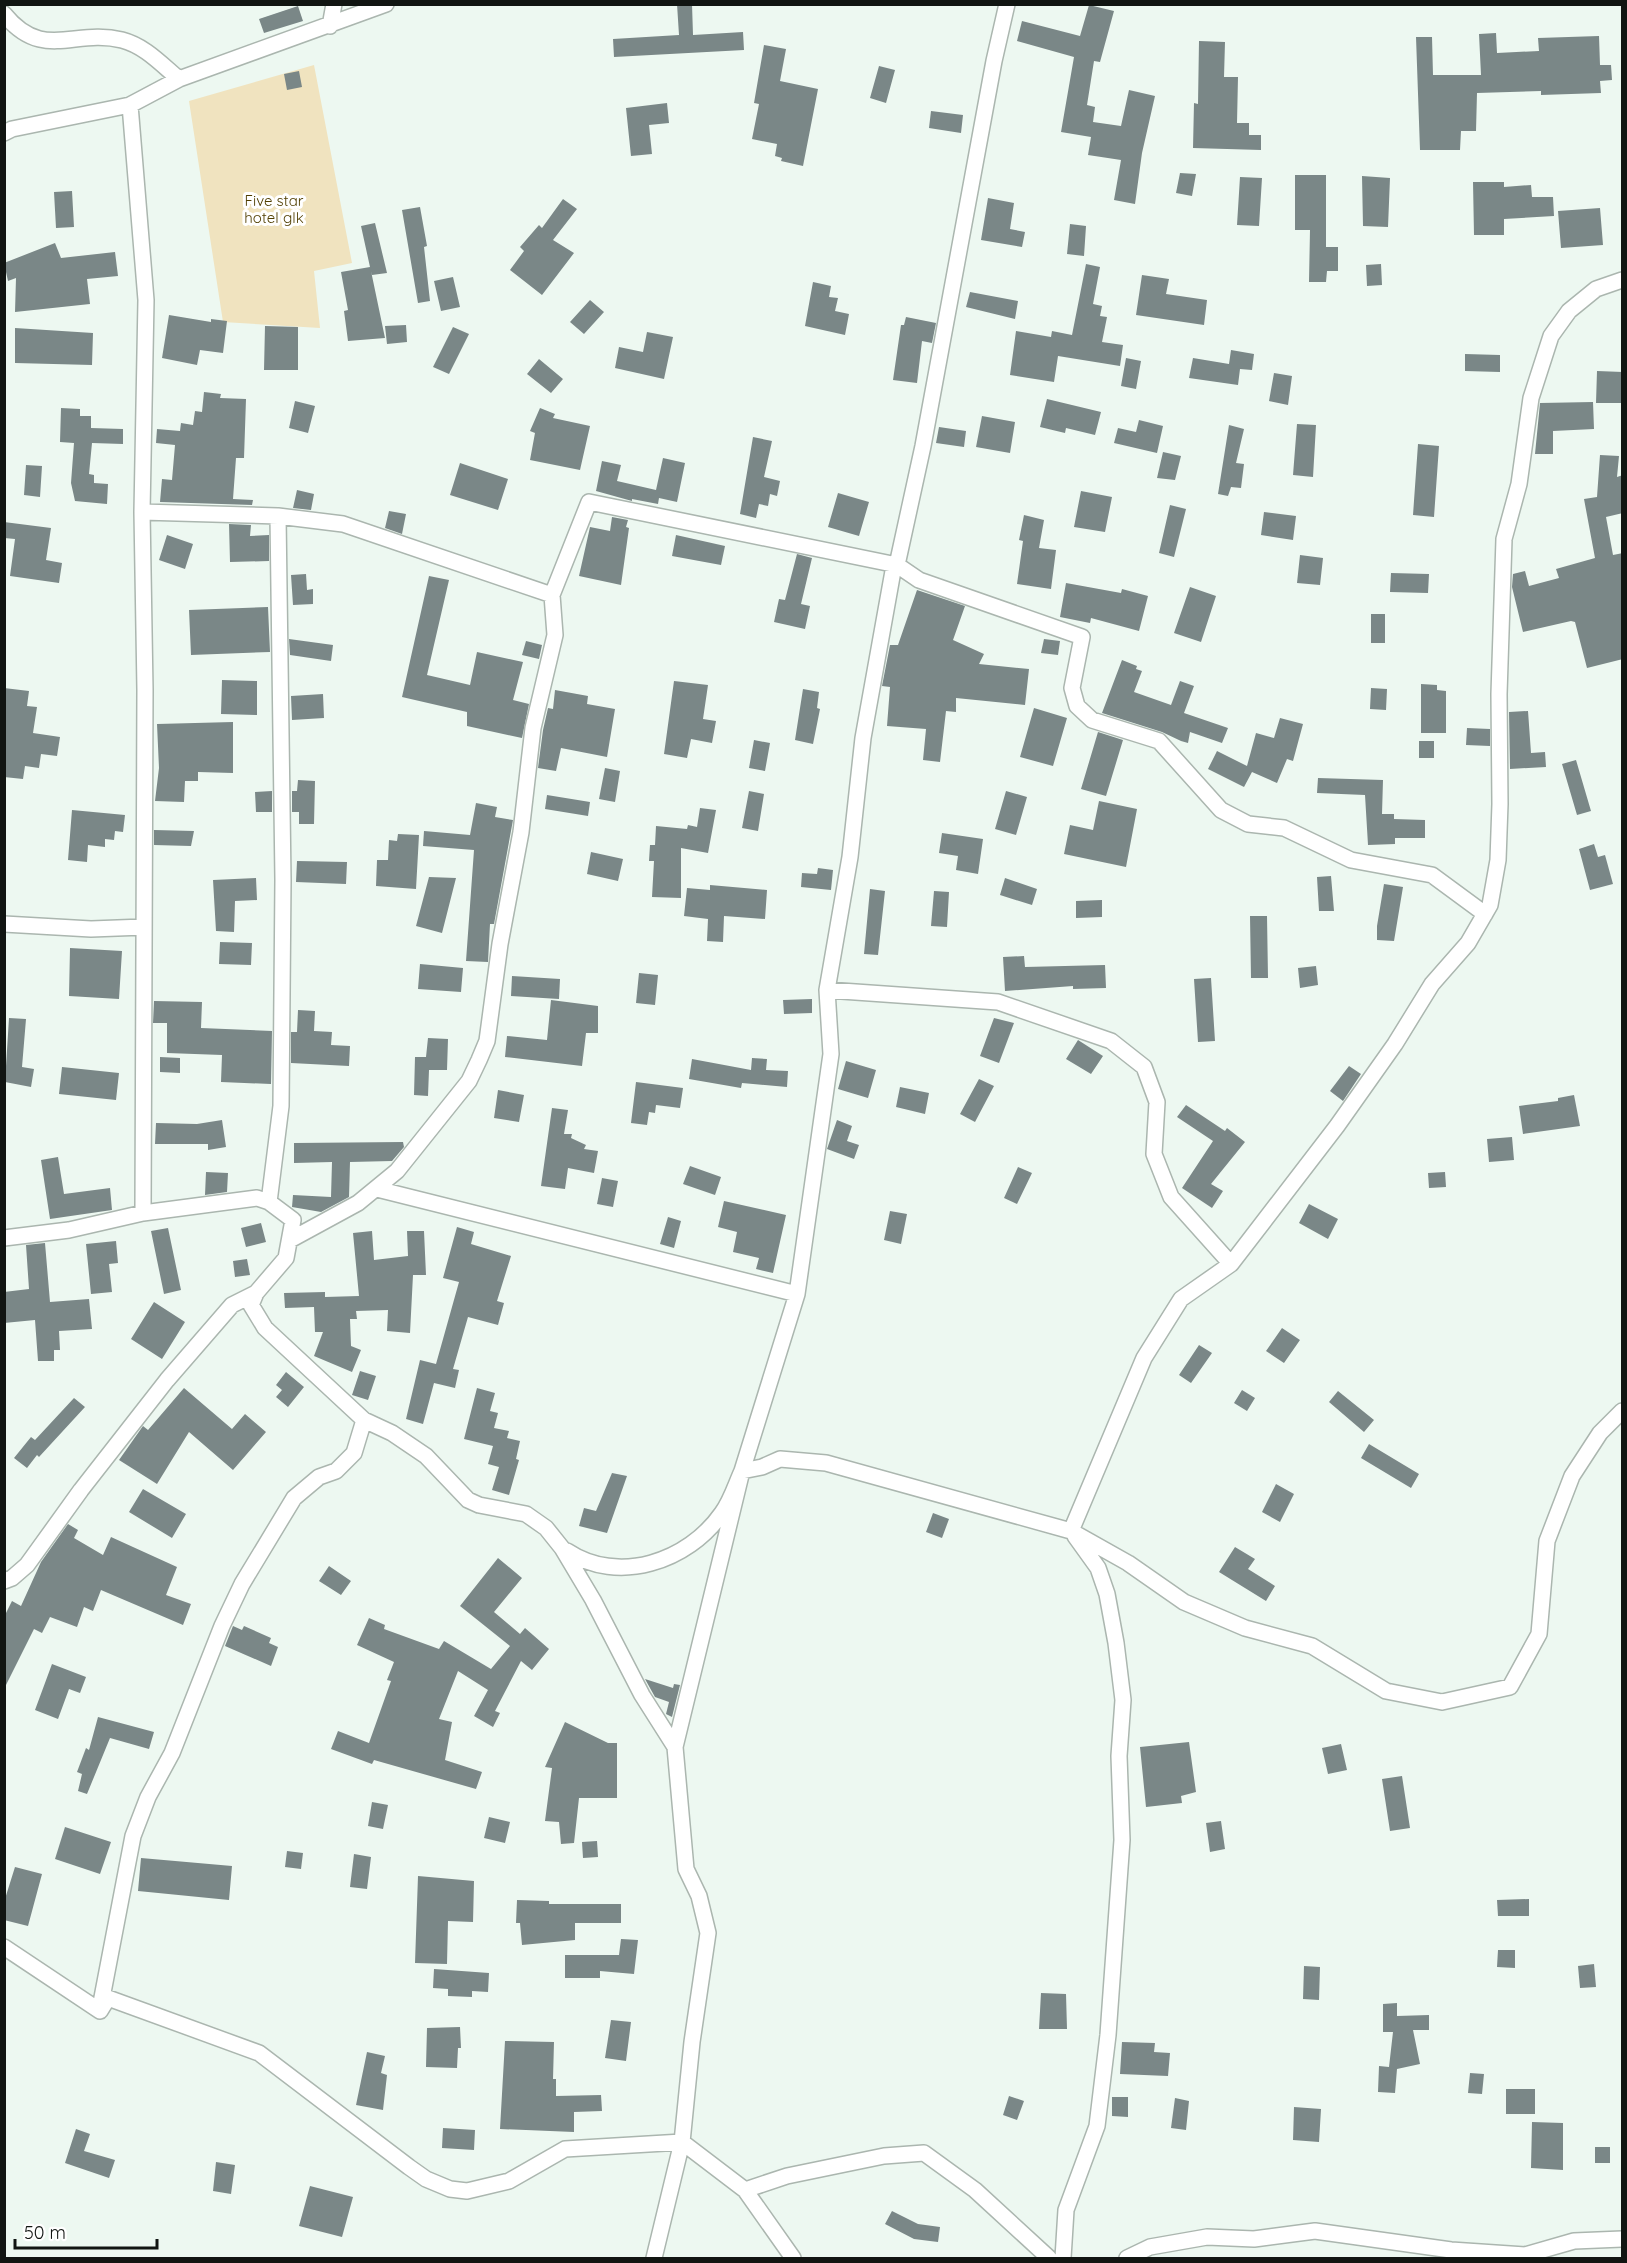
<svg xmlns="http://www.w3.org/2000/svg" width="1627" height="2263" font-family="Quicksand,sans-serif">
  <rect width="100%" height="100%" fill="#edf8f1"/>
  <!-- green -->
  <path fill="#f0e3bf" d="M314 65 352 263 314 271 320 328 223 322 189 101Z"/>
  <!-- building -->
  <path fill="#7a8787" d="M677 4H692L693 35 743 32 744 50 614 57 613 39 679 35Z
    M1089 5 1114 11 1100 62 1094 61 1087 105 1095 107 1093 122 1121 126 1129 90 1155 96 1142 153 1135 204 1114 200 1121 160 1088 155 1091 137 1061 132 1074 57 1017 41 1022 21 1080 36Z
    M298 6 303 21 264 33 259 19Z
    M1496 33 1497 53 1539 51 1538 38 1599 36 1600 65H1611L1612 80 1600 81 1601 93 1541 95V91L1477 93 1476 131H1461L1460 150H1420L1416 37H1432L1433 75H1481L1479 34Z
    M1199 41 1225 42 1224 77H1238L1237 123H1249V135H1261V150L1193 148 1194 103 1198 104Z
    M764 45 786 49 780 81 818 89 803 166 781 161 782 158 775 156 777 144 752 139 759 104 754 103Z
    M879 66 895 70 886 103 870 98Z
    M299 71 302 87 287 90 284 74Z
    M667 103 669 123 649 125 652 154 631 156 626 108Z
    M931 111 963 115 961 133 929 128Z
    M1180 173 1196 174 1192 196 1176 193Z
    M1295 175H1326V247H1338V271H1327L1326 282H1309L1310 230H1295Z
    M1362 176 1390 178 1388 227 1363 226Z
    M1240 177 1262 178 1259 226 1237 225Z
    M1473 182H1504V187L1531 185 1532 197H1553L1554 216 1504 219V235H1474Z
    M72 191 74 227 56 228 54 192Z
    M988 198 1014 203 1010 229 1025 232 1022 247 981 240Z
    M563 199 577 209 553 240 574 253 542 295 510 270 524 251 520 247 539 225 542 228Z
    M420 207 427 246 424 247 430 301 418 303 402 210Z
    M1600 208 1603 245 1561 248 1558 211Z
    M375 223 387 273 372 275 371 271 385 338 348 341 344 311 348 310 341 272 370 267 361 226Z
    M1070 224 1086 226 1084 256 1067 254Z
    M55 243 61 258 115 252 118 276 87 279 90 304 15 312 16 278 8 281 4 263Z
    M1086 264 1100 267 1093 304 1102 306 1100 316 1107 317 1102 342 1123 345 1120 366 1058 356 1054 382 1010 375 1016 331 1051 337 1052 331 1072 335Z
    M1381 264 1382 285 1367 286 1366 265Z
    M1142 275 1169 279 1166 294 1207 300 1204 325 1136 315Z
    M453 277 460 307 441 311 434 281Z
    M813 282 831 286 829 297 838 298 835 311 849 314 845 335 805 326Z
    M970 292 1018 301 1015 319 966 307Z
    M590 300 604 312 584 334 570 322Z
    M169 315 211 322V319L227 321 223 353 200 350 197 365 162 358Z
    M906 317 936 323 932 343 922 341 917 383 893 380 901 325H904Z
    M406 325 407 342 387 344 385 326Z
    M265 326 298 327V370H264Z
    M453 327 469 334 449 374 433 367Z
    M15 328 93 333 92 365 15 363Z
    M647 332 673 337 664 379 615 368 619 347 643 352Z
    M1231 350 1254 354 1252 370 1240 369 1238 385 1189 378 1193 358 1229 364Z
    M1465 354 1500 355V372L1465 371Z
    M1126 358 1141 361 1136 389 1121 386Z
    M539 359 563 379 551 393 527 374Z
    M1597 371 1623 372V403H1596Z
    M1274 373 1292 376 1288 405 1269 401Z
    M204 392 221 394 220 398 246 399 244 458H236L233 499 253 500 252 505 160 502 162 479 172 480 175 445 156 443 157 429 180 431 181 423 193 425 195 411 202 412Z
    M1047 399 1101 412 1095 435 1066 428 1065 433 1040 427Z
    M295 401 315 406 308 433 289 428Z
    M1593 402 1594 429 1553 431V454H1535L1540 403Z
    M61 408 80 409V416H91V428L123 429V444L92 443 89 474 94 475V483L108 484 107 504 75 501 71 483 74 443 60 442Z
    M540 408 555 414 553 418 590 426 580 470 530 460 535 433 530 431Z
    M982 416 1015 422 1010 453 976 447Z
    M1139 420 1163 426 1157 453 1114 443 1118 428 1136 432Z
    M1297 424 1316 425 1313 477 1293 475Z
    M1229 425 1244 429 1236 463 1244 464 1241 488 1231 487 1228 496 1218 494Z
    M939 427 966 431 964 447 936 443Z
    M753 437 772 441 764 477 780 481 777 496 770 494 768 506 759 504 756 518 740 514Z
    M1418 444 1439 446 1434 517 1413 515Z
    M1163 452 1181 456 1175 480 1157 478Z
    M1600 455 1619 456 1617 477 1623 475V513L1606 517 1613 555 1623 553V659L1587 668 1575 622 1571 621 1523 632 1512 587 1513 574 1525 571 1529 586 1559 578 1556 569 1595 558 1584 499 1597 497Z
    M663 458 685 463 677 502 659 498 658 504 632 499V501L596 491 602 461 621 465 617 481 656 490Z
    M460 463 508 479 498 510 450 495Z
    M26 465 42 466 40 497 24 495Z
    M297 490 314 494 311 510 293 508Z
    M1081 491 1112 497 1105 532 1074 527Z
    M838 493 869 502 859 536 828 527Z
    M1170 505 1186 509 1174 557 1159 553Z
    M389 511 406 514 402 534 385 528Z
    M1264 512 1296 516 1293 540 1261 535Z
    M1024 515 1044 520 1039 548 1056 550 1051 589 1017 584 1023 541 1019 540Z
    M612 517 628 520 626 527 629 528 621 585 579 576 590 527 610 531Z
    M4 522 51 528 46 560 62 563 59 583 10 576 15 539 4 538Z
    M229 524 251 525 250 536 269 535V561L230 562Z
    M167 535 193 544 185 569 159 560Z
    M676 535 725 546 721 565 672 556Z
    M797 554 812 558 801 604 810 606 805 629 774 622 779 599 785 600Z
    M1300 555 1323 558 1320 585 1297 583Z
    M1391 573 1429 574 1428 593 1390 592Z
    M306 574 307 590 313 589V604L293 605 291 575Z
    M429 576 449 580 427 675 470 685 477 652 523 662 513 700 529 704 522 738 467 726V712L402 697Z
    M1066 583 1121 593 1122 589 1148 596 1139 631 1091 618 1090 623 1060 617Z
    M1190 587 1216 596 1201 642 1174 633Z
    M917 590 965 606 953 640 984 654 979 664 1029 669 1025 705 956 698V712L946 711 940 762 923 760 926 729 887 726 890 687 882 686 890 645H898Z
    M268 607 270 652 191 655 189 610Z
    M1371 614H1385V643H1371Z
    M289 639 333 645 331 661 290 655Z
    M1044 639 1060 641 1058 655 1041 653Z
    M526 641 542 645 539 659 522 655Z
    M1122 660 1137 666 1136 669 1142 671 1134 692 1171 705 1180 681 1194 686 1184 713 1228 728 1222 743 1190 732 1188 743 1181 741 1162 732 1102 713Z
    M222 680 257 681V715L221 714Z
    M674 681 708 685 703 719 716 721 712 743 691 739 687 758 664 754Z
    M1421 684 1437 685V690L1446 691V733H1421Z
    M4 688 29 691 27 706 37 707 33 733 60 737 57 756 41 754 39 768 25 766 23 779 4 777Z
    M1371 688 1387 689 1386 710 1370 709Z
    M803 689 819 692 817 708 820 709 813 744 795 740Z
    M555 690 588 696 587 704 615 709 607 757 561 748 556 771 538 768 543 730 548 708 553 709Z
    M323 694 324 718 292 720 291 696Z
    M1034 708 1067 718 1053 766 1020 757Z
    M1528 711 1531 753 1545 752 1546 767 1510 769 1509 712Z
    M1280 718 1303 724 1293 761 1287 759 1277 783 1252 772 1244 787 1208 769 1217 751 1247 766 1256 733 1274 738Z
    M233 722V773L198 772V781H185L184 802 155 801 159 768 157 724Z
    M1467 728 1490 729V746L1466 745Z
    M1098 732 1123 740 1106 796 1081 789Z
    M754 740 770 743 765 771 749 768Z
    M1419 741H1434V758H1419Z
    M1576 760 1591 811 1577 815 1562 764Z
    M605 768 620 771 615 802 599 799Z
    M1318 778 1383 780 1382 814H1394V819L1425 820V838H1395V844L1368 845 1365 795 1317 793Z
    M298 780 315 781 314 824H299V812H292V791H297Z
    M272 791V812H256L255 792Z
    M749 791 764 794 758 831 742 828Z
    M1006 791 1027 797 1016 835 995 829Z
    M547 795 590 802 588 816 545 809Z
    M1099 801 1137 809 1126 867 1064 854 1070 825 1093 830Z
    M476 803 497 807 495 817 513 820 494 924H490L488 962 466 961 474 850 423 846 424 831 470 835Z
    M700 808 716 810 708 853 681 848V898L652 897 654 861H649L650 845H655L656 826 687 829 688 825 697 827Z
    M72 810 125 815 123 832 115 831 114 840 105 839V847L88 845 87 862 68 860Z
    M154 830 194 831 191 846 154 845Z
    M942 833 983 839 978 874 956 870 958 856 939 853Z
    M398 834 419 835 416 889 376 886 377 860H388L389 840 397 841Z
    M1594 844 1598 857 1605 855 1613 884 1590 890 1579 849Z
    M591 852 623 859 618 881 587 874Z
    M297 861 347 862 346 884 296 882Z
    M818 868 833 870 831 890 801 887 802 873 817 874Z
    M1331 876 1334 911H1319L1317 877Z
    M429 877 456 878 442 933 416 926Z
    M256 878 257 900 235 901 234 932 216 931 213 880Z
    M1005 878 1037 889 1032 905 1000 895Z
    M1384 884 1403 887 1394 941 1377 940V926Z
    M710 885 767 890 765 919 724 916 723 942 707 941 708 919 684 916 687 888 710 890Z
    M870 889 885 891 878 955 864 954Z
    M934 891 949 892 947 927 931 926Z
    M1102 900V917L1076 918V901Z
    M1250 916H1267L1268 978H1251Z
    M220 942 252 943 251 965 219 964Z
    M70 948 122 951 119 999 69 996Z
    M1024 956 1025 967 1105 965 1106 988 1073 989V986L1005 991 1003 957Z
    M420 964 463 968 461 992 418 989Z
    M1316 966 1318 985 1300 988 1298 968Z
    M639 973 658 975 655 1005 636 1003Z
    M512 976 560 979 559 999 511 996Z
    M1211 978 1215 1041 1198 1042 1194 979Z
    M812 999V1013L784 1014 783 1000Z
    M551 1000 598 1006V1033H586L582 1066 505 1057 507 1036 547 1040Z
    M154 1001 202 1002 201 1028 272 1031 271 1084 221 1082 222 1055 167 1053V1023H153Z
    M298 1010 315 1011 314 1031 332 1032 331 1045 350 1046 349 1066 291 1063V1032H297Z
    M9 1018 26 1019 22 1067 34 1069 31 1087 5 1082Z
    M994 1018 1014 1023 999 1063 980 1056Z
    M428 1038 448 1039 447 1070H429L428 1096 414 1095 415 1057H426Z
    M1078 1040 1103 1056 1091 1074 1066 1059Z
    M160 1057 180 1058V1073L160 1072Z
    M752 1058 767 1059 766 1070 788 1071 787 1087 742 1083 741 1088 689 1079 692 1059 751 1070Z
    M846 1061 876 1070 868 1098 838 1089Z
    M1349 1066 1361 1074 1343 1101 1330 1091Z
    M62 1067 119 1073 116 1100 59 1094Z
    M979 1079 994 1086 975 1122 960 1114Z
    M636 1082 683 1088 680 1108 656 1105 655 1113 649 1112 647 1125 631 1123Z
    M900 1087 929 1093 925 1114 896 1107Z
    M498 1090 524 1095 519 1122 494 1118Z
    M1574 1095 1580 1126 1523 1134 1519 1106 1558 1101V1098Z
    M1186 1105 1225 1131 1227 1128 1245 1142 1211 1184 1223 1191 1212 1208 1182 1188 1213 1141 1177 1117Z
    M552 1108 568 1110 564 1134H572L571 1138 586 1145 584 1149 598 1151 594 1173 568 1168 565 1189 541 1186Z
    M222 1120 226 1147 208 1150V1144H155L156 1123 197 1124Z
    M837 1120 852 1126 847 1141 859 1145 854 1159 827 1149Z
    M1512 1137 1514 1160 1489 1162 1487 1139Z
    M403 1142 404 1147 392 1161 350 1162 349 1197 321 1212 292 1207 293 1195 331 1197 332 1162 294 1163V1143Z
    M58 1157 64 1194 110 1188 112 1210 50 1219 41 1160Z
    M690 1166 721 1177 715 1195 683 1184Z
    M1018 1167 1032 1173 1017 1204 1004 1198Z
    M206 1172 228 1173 227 1192 205 1195Z
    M1445 1172 1446 1187 1429 1188 1428 1173Z
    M602 1178 618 1181 613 1207 597 1204Z
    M724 1201 786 1215 773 1273 756 1269 759 1258 733 1252 737 1232 718 1227Z
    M1309 1204 1338 1219 1328 1239 1299 1223Z
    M890 1211 907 1214 901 1244 884 1240Z
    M668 1217 681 1221 674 1248 660 1244Z
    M261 1223 266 1242 246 1247 241 1228Z
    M457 1227 474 1232 471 1244 511 1256 497 1301 504 1303 498 1325 468 1317 453 1369 459 1370 455 1388 434 1383 423 1424 406 1419 420 1360 436 1364 459 1282 443 1278Z
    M168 1228 181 1290 164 1294 151 1231Z
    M372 1231 374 1260 408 1256 407 1231H424L426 1275H413L410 1333 387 1331 388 1310 356 1311 357 1319H350L351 1346 361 1350 352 1372 314 1356 323 1332H315L314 1307 285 1308 284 1293 325 1292V1297L359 1296 353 1233Z
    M116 1241 118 1263 109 1264 112 1292 91 1294 86 1244Z
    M45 1243 50 1302 89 1299 92 1329 59 1331 60 1350H54V1361H38L35 1320 4 1323V1292L29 1289 26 1245Z
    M247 1259 250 1275 235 1277 233 1261Z
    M154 1302 185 1322 162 1359 131 1339Z
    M1282 1328 1300 1340 1284 1363 1266 1351Z
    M1199 1345 1212 1353 1191 1383 1179 1375Z
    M360 1371 376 1376 368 1400 352 1395Z
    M286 1372 304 1387 288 1407 276 1397 282 1390 276 1385Z
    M184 1388 232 1429 245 1414 266 1432 233 1470 189 1432 157 1484 119 1460 143 1426 148 1430Z
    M477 1388 495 1393 490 1411 498 1413 494 1428 509 1431 507 1438 520 1441 516 1459 519 1460 509 1495 492 1490 499 1467 488 1464 493 1446 464 1439Z
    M1242 1390 1255 1398 1247 1411 1234 1403Z
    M1338 1391 1374 1420 1364 1432 1329 1402Z
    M74 1398 85 1407 39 1457 37 1455 27 1468 14 1458 31 1437 35 1440Z
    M1369 1444 1419 1474 1411 1488 1361 1458Z
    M612 1473 627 1476 607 1533 579 1526 584 1508 596 1511Z
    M1276 1484 1294 1494 1280 1522 1262 1512Z
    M143 1489 186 1514 172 1538 129 1512Z
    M933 1513 949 1519 942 1538 926 1532Z
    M68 1524 78 1530 74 1538 103 1555 111 1537 177 1567 166 1595 191 1604 183 1625 101 1590 93 1611 84 1607 77 1627 50 1617 42 1633 34 1629 4 1689V1617L12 1601 21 1606 41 1562Z
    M1235 1547 1255 1559 1248 1569 1275 1586 1266 1601 1219 1572Z
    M498 1558 522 1578 494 1612 520 1634 525 1628 549 1649 532 1670 521 1661 495 1711 500 1713 493 1727 474 1716 488 1690 458 1671 439 1719 452 1722 445 1760 482 1772 476 1789 374 1760 372 1764 331 1749 338 1731 369 1743 391 1681 387 1680 394 1662 357 1645 369 1618 385 1625 384 1629 439 1649 444 1641 491 1669 510 1646 460 1606Z
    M329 1566 351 1581 341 1595 319 1581Z
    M233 1626 242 1630 244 1626 271 1638 269 1643 278 1647 271 1666 225 1646Z
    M52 1664 86 1677 80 1693 69 1689 58 1719 35 1710Z
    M645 1679 673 1688 674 1684 680 1685 672 1717 666 1714 669 1702 655 1697Z
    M98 1717 154 1732 149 1749 110 1738 87 1794 78 1791 82 1774 77 1772 86 1748 89 1750Z
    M565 1722 608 1743H617V1798H579L574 1843 561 1844 559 1822 545 1821 552 1768 545 1767Z
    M1189 1742 1196 1792 1181 1796 1182 1803 1146 1807 1140 1747Z
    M1341 1744 1347 1770 1328 1774 1322 1748Z
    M1402 1776 1410 1828 1390 1831 1382 1779Z
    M372 1802 388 1805 383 1829 368 1826Z
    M489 1817 510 1822 505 1843 484 1838Z
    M1221 1821 1225 1849 1210 1852 1206 1823Z
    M65 1827 111 1842 100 1874 55 1859Z
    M597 1841 598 1857 583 1858 582 1842Z
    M287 1851 303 1853 301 1869 285 1867Z
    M354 1854 371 1857 367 1889 350 1887Z
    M141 1858 232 1866 229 1900 138 1891Z
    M15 1867 42 1874 28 1926 4 1920V1902Z
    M418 1876 474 1881 473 1922 448 1921 447 1964 415 1963Z
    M1529 1899V1916H1498L1497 1900Z
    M517 1900 549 1901V1904H621V1923H575V1940L522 1945 520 1923H516Z
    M621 1939 638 1940 634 1974 600 1971V1978H565V1955H619Z
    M1498 1950H1515V1968L1497 1967Z
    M1594 1964 1596 1987 1580 1988 1578 1966Z
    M1304 1966 1320 1967 1319 2000 1303 1999Z
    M434 1969 489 1973 488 1992 472 1991V1997L448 1996V1989L433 1988Z
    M1041 1993 1066 1994 1067 2029H1039Z
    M1397 2003V2016L1429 2015V2030H1413L1420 2064 1397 2069 1395 2093 1378 2092 1379 2066 1389 2067 1393 2032H1383V2004Z
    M611 2020 631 2022 626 2061 605 2058Z
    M460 2027 461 2048H458L457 2068 426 2067 427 2028Z
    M505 2041 554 2042 553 2079H556V2096L601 2095 602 2111 574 2112V2132L500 2129Z
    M1122 2042 1155 2043 1154 2052 1170 2053 1168 2076 1120 2074Z
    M367 2052 385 2056 381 2073 387 2075 383 2110 356 2105Z
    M1470 2073 1484 2074 1482 2094 1468 2093Z
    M1506 2089H1535V2114H1506Z
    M1009 2096 1024 2101 1017 2120 1003 2115Z
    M1112 2097H1128V2117L1112 2116Z
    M1175 2098 1189 2101 1186 2130 1171 2128Z
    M1294 2107 1321 2109 1319 2142 1293 2140Z
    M1532 2122 1563 2123V2170L1531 2168Z
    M443 2128 475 2130 474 2150 442 2148Z
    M76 2129 90 2134 84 2151 115 2160 109 2178 65 2163Z
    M1595 2147H1610V2163H1595Z
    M216 2162 235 2165 231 2194 213 2191Z
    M310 2186 353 2197 342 2237 299 2226Z
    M892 2211 918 2224 940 2227 938 2242 914 2239 885 2224Z"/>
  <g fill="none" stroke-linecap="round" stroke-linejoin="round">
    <!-- minor casing -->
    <g stroke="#abb6af" stroke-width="18">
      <path id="minor" d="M4 14C43 62 74 28 122 40 145 46 161 64 179 79
        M330 26 334 4
        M130 105 146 300 142 512 145 690 143 1213 257 1198 269 1202 293 1220 286 1258 256 1293 251 1305 265 1328 364 1420 392 1433 426 1456 468 1500 479 1505 526 1514 546 1528 562 1548 593 1600 642 1695 675 1747
        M4 133 12 129 130 105 179 79 386 4
        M142 512 278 516 343 524 552 595 589 502 897 565 919 580 1082 637 1072 688 1077 706 1092 720 1159 741 1221 810 1248 824 1284 828 1351 860 1432 875 1485 914
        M4 924 91 929 144 927
        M827 990 998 1002 1111 1041 1144 1067 1157 1102 1154 1154 1171 1197 1231 1264
        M377 1189 797 1294
        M269 1202 281 1106 283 880 278 516
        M4 1238 69 1230 143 1213
        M290 1240 358 1203 397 1171 469 1081 479 1060 487 1041 500 944 521 832 533 728 555 635 552 595
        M1071 1531 1144 1358 1181 1299 1231 1264 1337 1126 1395 1044 1432 984 1468 943 1490 905 1498 860 1500 804 1499 694 1504 539 1519 484 1531 398 1551 336 1569 311 1596 289 1622 280
        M567 1551C618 1585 688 1562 722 1513 731 1501 736 1484 742 1471L762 1467 780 1459 826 1463 1071 1531 1128 1563 1184 1602 1245 1628 1312 1646 1386 1691 1442 1702 1510 1687 1539 1634 1547 1541 1572 1476 1600 1433 1622 1411
        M4 1581 12 1578 27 1565 81 1490 167 1380 232 1305 256 1293
        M4 1947 100 2011 108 1998 259 2053 409 2167 426 2179 450 2189 467 2191 509 2181 565 2149 682 2142 745 2190 793 2258
        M100 2008 133 1836 148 1797 172 1753 222 1626 242 1584 294 1498 319 1477 336 1471 354 1453 364 1420
        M745 2190 787 2176 884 2156 924 2153 975 2190 1049 2258
        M654 2258 682 2142 692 2042 708 1933 699 1896 686 1869 675 1747 742 1471 797 1294 831 1054 827 990 850 857 863 738 893 571 897 565 923 446 994 61 1007 4
        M1063 2258 1066 2210 1097 2126 1108 2035 1122 1840 1119 1756 1123 1700 1116 1643 1107 1594 1098 1568 1075 1536
        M1127 2258 1150 2247 1207 2237 1254 2239 1315 2231 1451 2250 1525 2255 1574 2241 1622 2239"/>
    </g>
    <!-- minor -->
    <use href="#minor" stroke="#fff" stroke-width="15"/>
  </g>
  <g text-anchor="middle" stroke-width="6" stroke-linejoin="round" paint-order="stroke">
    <!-- park labels -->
    <g font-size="15" fill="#503e00" stroke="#fff">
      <text x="274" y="206">Five star<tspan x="274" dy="17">hotel glk</tspan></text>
    </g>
  </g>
  <!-- border -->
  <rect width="1627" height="2263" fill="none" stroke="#111512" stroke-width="12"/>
  <!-- scale -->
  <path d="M15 2239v9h142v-9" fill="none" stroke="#111512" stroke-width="3"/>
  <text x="24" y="2239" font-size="18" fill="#111512" stroke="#ffffff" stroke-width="4.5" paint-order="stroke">50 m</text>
</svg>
